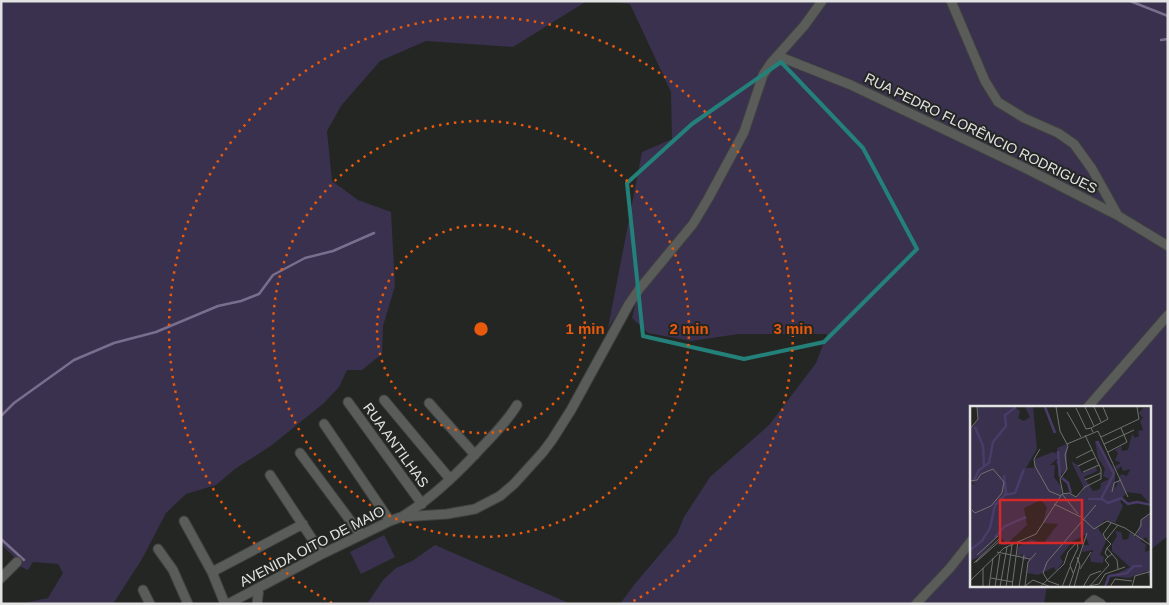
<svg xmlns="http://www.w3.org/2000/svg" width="1169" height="605" font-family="Helvetica,sans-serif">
  <rect width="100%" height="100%" fill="#242624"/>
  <!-- green -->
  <path fill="#39314d" d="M1 1H587L513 47 426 41 380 61 341 106 327 131 332 181 358 200 391 212 395 286 383 326 382 354 362 370H347L339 387 324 403 272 445 235 469 216 485 186 494 166 513 142 559 113 604H19L48 598 63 573 58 564 33 562 28 570 19 566 20 563 1 544Z
    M609 1H1168V536L1150 550V408H972V586H1047L1044 604H620L634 585 677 534 684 517 710 477 769 425 816 363 827 334H739L691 341 648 333 632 318 641 279 608 328 642 152 672 139 671 92 630 4Z
    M384 535 395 557 361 574 350 552Z
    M435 545 571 604H367L383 580 396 568 412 561Z"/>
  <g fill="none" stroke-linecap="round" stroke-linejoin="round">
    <!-- stream -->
    <path stroke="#786e8d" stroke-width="2.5" d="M1130 1 1168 16
      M1161 40 1168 39
      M1 416 14 403 74 360 114 343 156 332 218 306 241 301 259 294 273 275 305 258 333 251 374 233
      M1 539 24 560"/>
    <!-- minor casing -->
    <g stroke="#404240" stroke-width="11">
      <path id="minor" d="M951 1 985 81 998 102 1024 118 1058 133 1074 144 1092 169 1117 214
        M778 56 851 85 1027 169 1117 215 1168 246
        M384 400 450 479
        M348 402 422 504
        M429 403 475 455
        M1087 408 1168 315
        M324 424 390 521
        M300 453 361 535
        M270 475 322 554
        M403 516C433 498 459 472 482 447 495 433 507 422 517 405
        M184 521 212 572 225 604
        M158 549 173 570 188 604
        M212 572 303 524
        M1 578 17 562
        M143 590 150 604
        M228 604 322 554 390 521 401 517 447 514 475 509 500 496 514 484 543 452 552 440 571 410 629 304 640 288 693 224 708 199 744 132 763 75 771 63 804 26 822 1
        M257 604 259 588
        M916 604 950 568 972 540
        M1089 604 1094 600 1101 604"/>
    </g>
    <!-- minor -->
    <use href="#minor" stroke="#5a5c59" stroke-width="9"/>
  </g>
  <!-- marked area -->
  <path fill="none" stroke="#24817a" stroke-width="4" stroke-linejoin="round" d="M781 62 863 148 917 249 824 342 744 359 643 336 627 183 692 124Z"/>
  <!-- distance rings -->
  <g fill="none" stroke="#e8590c" stroke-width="2.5" stroke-dasharray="2.5 5">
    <circle cx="481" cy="329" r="104"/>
    <circle cx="481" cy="329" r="208"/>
    <path d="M332 603A312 312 0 1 1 630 603"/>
  </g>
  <g text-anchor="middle" stroke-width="4" stroke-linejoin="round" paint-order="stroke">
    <!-- street labels -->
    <g font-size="14" fill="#e2e3e2" stroke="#242624">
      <text transform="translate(981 133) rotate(26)" y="5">RUA PEDRO FLORÊNCIO RODRIGUES</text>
      <text transform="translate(396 445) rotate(54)" y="5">RUA ANTILHAS</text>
      <text transform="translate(312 546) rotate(-27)" y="5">AVENIDA OITO DE MAIO</text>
    </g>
  </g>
  <!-- overview -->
  <g transform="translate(970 406)">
    <rect width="181" height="181" fill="#242624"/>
    <path d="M7 1H44L50 5 48 12 54 15 60 11 55 1H63L67 43 56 62H64L65 53 83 46 88 48 87 42 97 38V63L92 68 86 56 88 52 80 59H85L84 71 92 82 91 90 97 87 106 91 113 85V80L101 55 109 60 112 67 126 61 127 65 114 71 123 85 130 83 131 77 139 73 133 70 135 63 128 52 125 35H129L131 46 145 64V83L151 68 157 70 160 63 153 65 151 60 147 64 145 60 151 57 145 54 148 47 145 44 151 40 152 45 158 44 162 28 165 32 169 30 168 25 173 24 170 15 173 12 169 7 173 2 181 1V99L171 88 157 86 150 95 153 100 145 117 135 114 128 122 136 135 130 149 134 151 133 157 121 156 120 149 124 144 112 146 113 139H119L115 129 103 135 90 151 93 156 86 165 84 161 68 169 57 167 59 150 55 154H52L53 148 47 151 48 141 61 133 73 138 88 118 73 117 77 101 71 94 54 102 57 119 36 139H30L18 150 35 135 28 130 11 150 0 155V77L6 79 0 75V23L8 14ZM179 108 181 140 176 131 170 135 176 138 175 146 181 144V176L177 165 159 172 142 170 160 161 142 145V138L147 130 145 125 151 126 153 134 158 133 160 126 166 131 171 114Z" fill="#39314d"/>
    <path fill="none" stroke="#4a3c69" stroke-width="2.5" d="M75 1 85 27M5 21 13 40 14 60M88 45 90 71M92 72 98 77 101 87M4 74 9 64 19 57 23 36 36 20 35 9 46 1M34 89 45 87 54 63M118 93H131L144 68 127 35M132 93 138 97 151 92 158 98 167 96 182 99M25 131 35 120 56 111M0 144 12 135 20 122 25 99 36 88 34 69M135 181 139 170 157 167 164 160H172"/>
    <path fill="none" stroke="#707270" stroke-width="1" d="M86 1 90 25 98 40 95 49 97 63 90 73 93 88M115 1 124 20M124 1 131 16M106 2 116 23 121 22M97 6 111 31M0 23 8 13 7 1M123 26 121 22 138 13 133 1M131 31 169 13 167 1M97 38 128 25 158 91M134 38 164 24M70 43 64 53 65 60 79 85 91 90M138 46 157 36 151 22M106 52 122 44M108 60 125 52M113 66 129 59M115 74 131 67M0 75 7 74 11 68 23 63 34 76 32 87 21 100 5 107 2 104M142 86 144 77 151 74M92 88 99 87 106 91 115 81 131 73V63L115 29M92 88 108 108M84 98 111 111 124 123 137 115 155 122 182 140M141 117 133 128 136 134 148 119M164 130 171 120V114L182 106M137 134 141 138 137 142 147 154 148 163M137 142 135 147 138 151 142 148M27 146 60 153M7 149 28 130M6 156 31 134M4 157 30 132M110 163 121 146M21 172 43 176M0 175 34 142 66 128 92 88M89 179 78 175 73 167 77 156 126 99M55 180 58 156 66 147M55 180 63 174 81 181M119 180 129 178 135 168 155 161M13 181V162M19 181 23 152M25 181 30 148M30 181 37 141M36 181 42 139M42 181 48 135M49 181 54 149M70 181 94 158 98 146 107 136 108 142 100 159 103 167M92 181 100 161M99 181 117 127M104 181 110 159 107 151M113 181 120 169 131 165M119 181 139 159 135 154 138 151M140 181 145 173 162 175M162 181 165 170 182 165"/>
    <path fill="#d62828" fill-opacity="0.15" stroke="#d62828" stroke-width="2.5" d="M30 94H112V137H30Z"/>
    <rect width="181" height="181" fill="none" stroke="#e2e3e2" stroke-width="2.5"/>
  </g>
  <circle cx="481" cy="329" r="8" fill="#e8590c" stroke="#242624" stroke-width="2.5"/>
  <g font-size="15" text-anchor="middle" font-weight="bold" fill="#e8590c" stroke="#242624" stroke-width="4" stroke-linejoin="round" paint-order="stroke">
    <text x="585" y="334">1 min</text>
    <text x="689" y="334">2 min</text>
    <text x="793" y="334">3 min</text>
  </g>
  <!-- border -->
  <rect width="1169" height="605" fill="none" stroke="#e2e3e2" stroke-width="5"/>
</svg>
